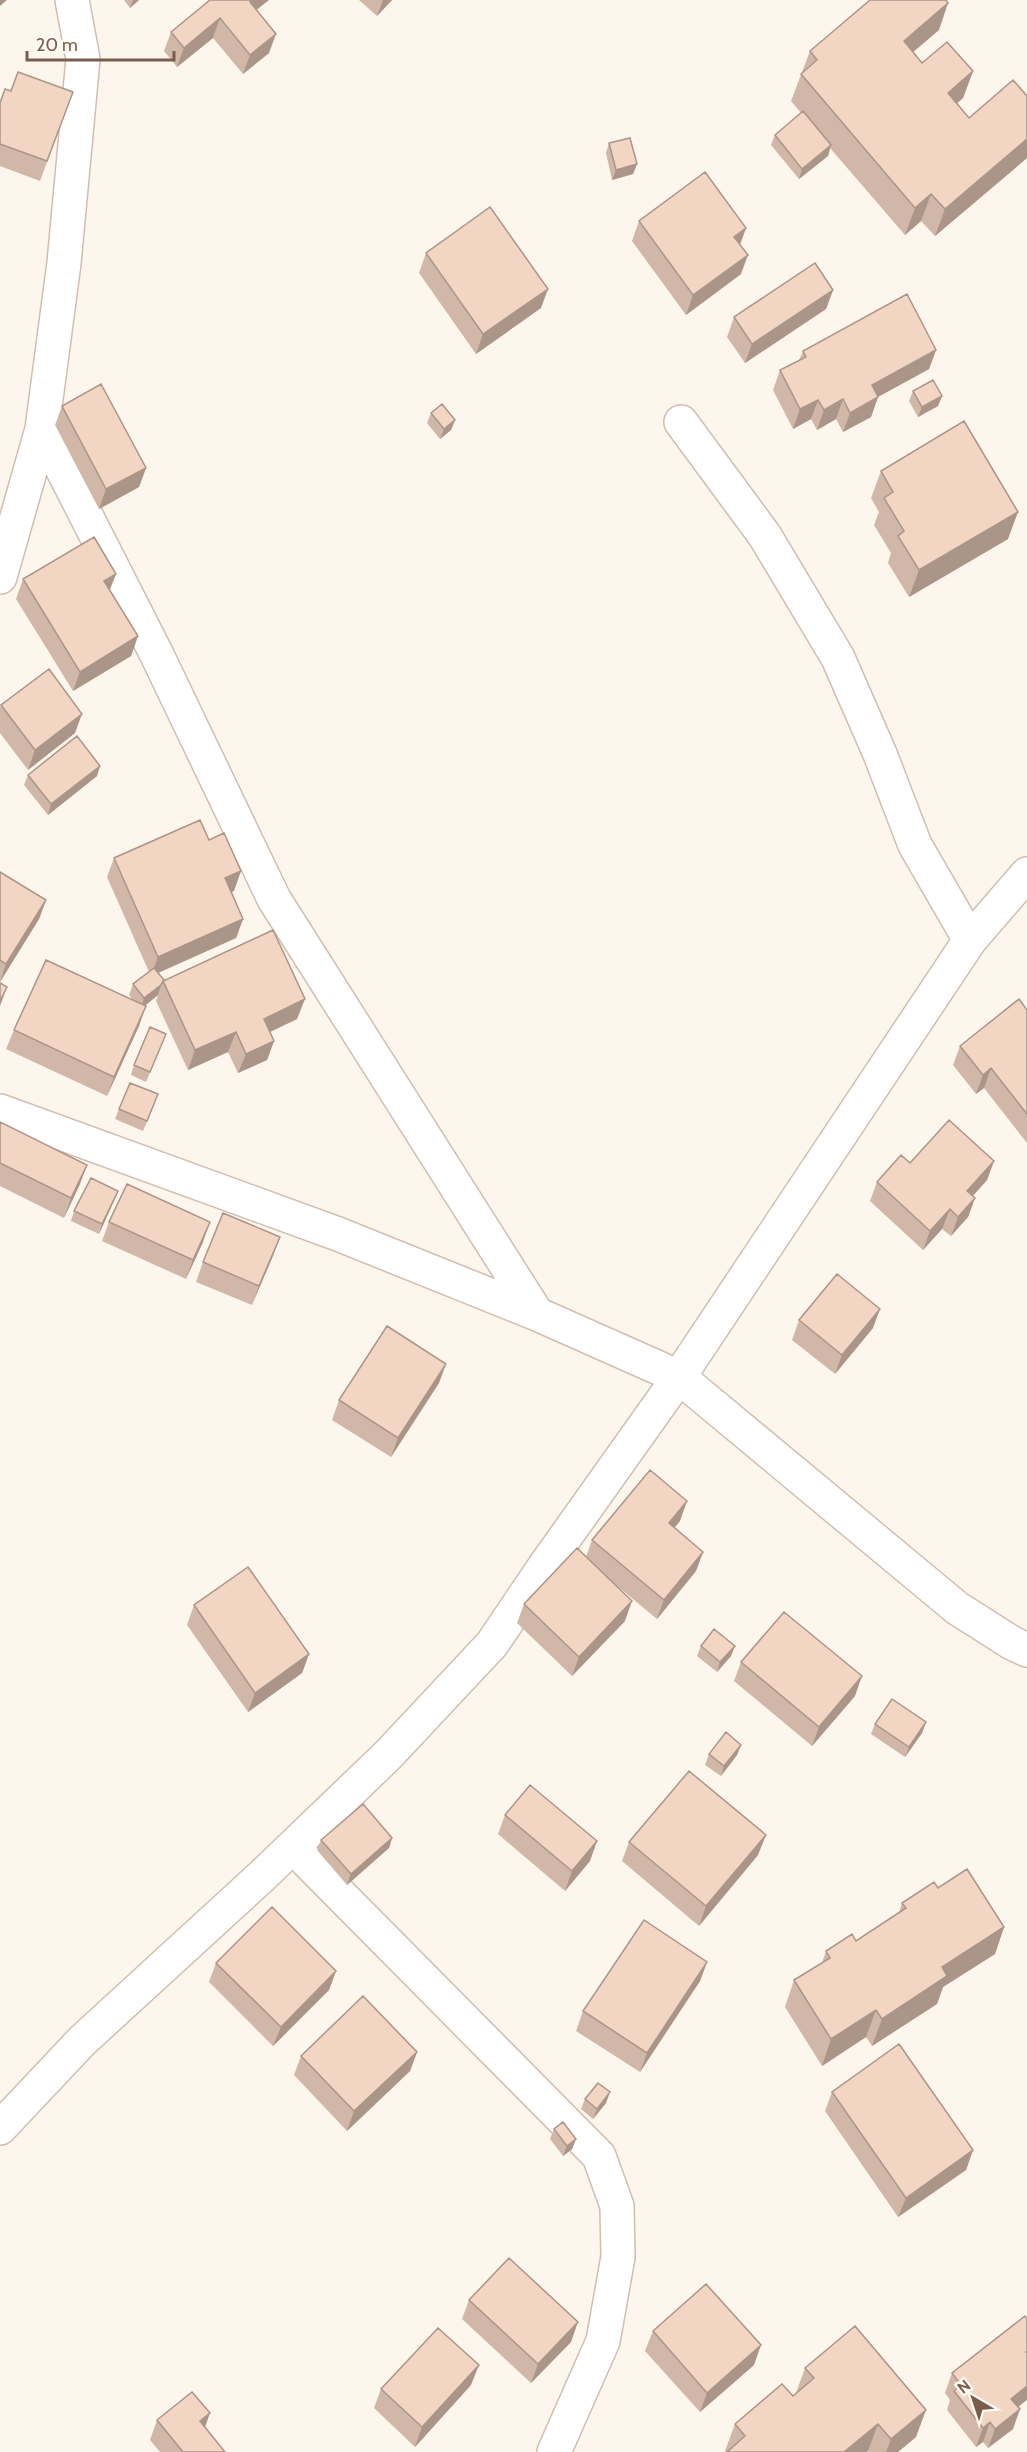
<svg xmlns="http://www.w3.org/2000/svg" width="1027" height="2452" font-family="Cabin,sans-serif">
  <rect width="100%" height="100%" fill="#fdf6ec"/>
  <g fill="none" stroke-linecap="round" stroke-linejoin="round">
    <!-- minor casing -->
    <g stroke="#d1beb0" stroke-width="36">
      <path id="minor" d="M681 422 765 536 838 658 880 754 915 845 970 940
        M42 429 156 653 274 899 537 1314
        M0 577 42 429 64 263 83 59 72 0
        M0 1111 338 1234 537 1314 679 1377 957 1608 1012 1643 1027 1650
        M293 1847 599 2156 617 2206 618 2257 603 2341 554 2452
        M0 2128 82 2041 262 1876 388 1755 492 1644 544 1567 679 1377 970 940 1027 874"/>
    </g>
    <!-- minor -->
    <use href="#minor" stroke="#fff" stroke-width="33"/>
  </g>
  <!-- wall -->
  <path fill="#d1b7a8" d="M124 0H139L130 8Z
    M210 0 256 10 269 53 243 74 213 38 177 67 164 51 171 32Z
    M359 0H392L377 16Z
    M939 30 913 52 922 63 973 71 963 98 957 103 969 118 1027 96V158L935 236 921 221 905 235 830 148 828 156 799 179 771 145 775 135 801 113 791 101 810 51Z
    M11 91 73 92 40 181 0 166V103Z
    M609 143 637 164 633 174 612 180 606 153Z
    M639 221 746 228 740 245 741 274 686 315 632 241Z
    M426 253 541 308 476 354 419 273Z
    M833 290 826 309 745 363 727 337 734 317Z
    M936 350 929 369 878 397 871 417 843 432 836 419 817 430 811 419 793 429 773 390 780 370 799 360 803 351Z
    M913 391 942 396 938 406 918 417 909 401Z
    M62 406 146 468 139 487 99 509 55 425Z
    M431 413 455 420 451 430 440 439 427 423Z
    M881 471 1008 539 909 597 888 563 891 553 874 525 879 512 871 498Z
    M116 574 110 590 138 636 131 656 73 691 16 599 23 579Z
    M1 705 75 733 28 770 0 733V708Z
    M28 775 97 776 48 815 24 785Z
    M209 840 234 891 232 892 243 919 236 938 158 973 164 980 297 1019 270 1032 274 1041 267 1060 238 1073 228 1052 188 1070 156 1001 158 995 145 1005 139 1026 107 1096 6 1049 14 1030 134 1001 129 995 133 984 149 972 107 877 114 858Z
    M0 872 46 900 39 919 0 982Z
    M1027 1010V1143L984 1088 976 1094 953 1065 960 1046Z
    M166 1034 146 1082 131 1075 134 1065Z
    M154 1105 143 1131 115 1119 119 1109Z
    M0 1122 80 1184 64 1218 0 1186Z
    M994 1161 987 1180 973 1196 975 1198 968 1217 951 1236 942 1229 923 1250 870 1201 877 1182 910 1163Z
    M114 1201 99 1234 71 1221 74 1211Z
    M109 1222 203 1242 186 1279 102 1241Z
    M280 1237 252 1305 196 1282 203 1262Z
    M799 1320 873 1328 835 1374 792 1340Z
    M439 1383 391 1457 332 1420 339 1400Z
    M680 1521 674 1528 703 1552 696 1571 657 1619 616 1585 625 1621 572 1676 517 1623 524 1604 586 1557 592 1540Z
    M194 1605 309 1654 302 1673 248 1712 187 1625Z
    M701 1646 731 1656 717 1672 697 1656Z
    M741 1662 855 1696 812 1746 734 1681Z
    M926 1722 922 1733 905 1757 871 1734 875 1724Z
    M741 1745 737 1755 721 1776 705 1765 709 1754Z
    M505 1815 590 1861 565 1891 498 1834Z
    M392 1838 389 1848 347 1885 317 1850 321 1840Z
    M629 1842 758 1855 699 1926 622 1861Z
    M938 1888 1004 1927 995 1954 943 1987 937 2004 872 2046 866 2037 822 2066 785 2007 794 1980 822 1963 826 1951 856 1941 899 1913 902 1903Z
    M707 1962 700 1981 640 2072 576 2031 583 2011Z
    M216 1963 336 1971 329 1990 273 2046 209 1982Z
    M417 2052 410 2071 347 2131 294 2075 301 2056Z
    M832 2092 973 2150 966 2170 898 2217 825 2111Z
    M585 2099 606 2103 593 2119 581 2109Z
    M554 2129 576 2139 572 2149 563 2156 550 2139Z
    M469 2300 571 2342 531 2383 462 2319Z
    M653 2331 754 2365 700 2412 645 2351Z
    M805 2368 916 2437 898 2452H869L868 2451 866 2452H725V2451L735 2424 793 2396 796 2393Z
    M952 2373 1018 2407 1013 2429 988 2448 983 2442 976 2447 947 2410 950 2400 945 2393Z
    M471 2385 415 2447 374 2408 381 2389Z
    M157 2420 205 2427 225 2452H160L150 2440Z"/>
  <!-- shaded-wall -->
  <path fill="#aa9588" d="M0 0H7L0 6Z
    M133 0H139L130 8Z
    M252 0H269L243 21 250 2Z
    M383 0H392L377 16Z
    M948 3 939 30 894 68 904 41Z
    M220 18 213 38 177 67 184 48Z
    M276 34 269 53 243 74 250 55Z
    M973 71 963 98 938 120 948 93Z
    M1027 139V158L935 236 945 209Z
    M831 145 828 156 799 179 802 169Z
    M637 164 633 174 612 180 616 170Z
    M931 194 921 221 905 235 915 208Z
    M746 228 739 247 734 237Z
    M748 255 741 274 686 315 693 295Z
    M548 289 541 308 476 354 483 334Z
    M833 290 826 309 745 363 752 344Z
    M936 350 929 369 865 404 872 385Z
    M942 396 938 406 918 417 922 407Z
    M878 397 871 417 843 432 850 413Z
    M843 399 836 419 817 430 824 410Z
    M818 400 811 419 793 429 800 409Z
    M455 420 451 430 440 439 444 429Z
    M146 468 139 487 99 509 106 489Z
    M1018 512 1008 539 909 597 919 570Z
    M116 574 108 593 104 581Z
    M138 636 131 656 73 691 80 672Z
    M82 714 75 733 28 770 35 750Z
    M100 766 97 776 48 815 51 804Z
    M241 871 234 891 218 897 225 878Z
    M46 900 39 919 0 982 6 964Z
    M243 919 236 938 151 976 158 957Z
    M161 985 158 995 141 1009 144 998Z
    M7 987 0 1006V1001Z
    M305 999 297 1019 257 1038 264 1019Z
    M146 1006 139 1026 107 1096 114 1077Z
    M236 1032 228 1052 188 1070 195 1050Z
    M274 1041 267 1060 238 1073 246 1054Z
    M991 1068 984 1088 976 1094 983 1075Z
    M994 1161 987 1180 959 1211 967 1191Z
    M87 1165 80 1184 64 1218 71 1198Z
    M118 1191 114 1201 99 1234 102 1224Z
    M975 1198 968 1217 951 1236 958 1217Z
    M950 1209 942 1229 923 1250 930 1231Z
    M210 1222 203 1242 186 1279 193 1260Z
    M280 1237 273 1256 252 1305 259 1286Z
    M880 1309 873 1328 835 1374 842 1355Z
    M446 1364 439 1383 391 1457 398 1438Z
    M687 1501 680 1521 662 1543 669 1523Z
    M703 1552 696 1571 657 1619 664 1600Z
    M632 1601 625 1621 572 1676 579 1657Z
    M735 1646 731 1656 717 1672 720 1662Z
    M309 1654 302 1673 248 1712 255 1693Z
    M862 1676 855 1696 812 1746 819 1727Z
    M926 1722 922 1733 905 1757 909 1747Z
    M741 1745 737 1755 721 1776 724 1766Z
    M766 1835 758 1855 699 1926 706 1906Z
    M392 1838 389 1848 347 1885 351 1874Z
    M597 1841 590 1861 565 1891 572 1871Z
    M1004 1927 995 1954 943 1987 937 2004 872 2046 882 2019 942 1967Z
    M707 1962 700 1981 640 2072 647 2053Z
    M336 1971 329 1990 273 2046 281 2027Z
    M876 2010 866 2037 822 2066 831 2039Z
    M417 2052 410 2071 347 2131 354 2111Z
    M610 2092 606 2103 593 2119 597 2109Z
    M576 2139 572 2149 563 2156 567 2146Z
    M973 2150 966 2170 898 2217 906 2198Z
    M578 2322 571 2342 531 2383 538 2364Z
    M761 2345 754 2365 700 2412 707 2393Z
    M479 2365 471 2385 415 2447 422 2427Z
    M1027 2386V2400L1004 2418 1011 2399Z
    M1020 2409 1013 2429 988 2448 995 2429Z
    M926 2410 916 2437 898 2452H886L891 2439Z
    M210 2413 203 2433 200 2421Z
    M990 2422 983 2442 976 2447 983 2428Z
    M878 2424 868 2451 866 2452H844Z"/>
  <!-- building -->
  <path fill="#f3d5c3" stroke="#aa9588" stroke-width="1.5" d="M210 0H252L250 2 276 34 250 55 220 18 184 48 171 32Z
    M870 0H946L948 3 904 41 922 63 947 42 973 71 948 93 969 118 1013 80 1027 96V139L945 209 931 194 915 208 801 74 817 60 810 51Z
    M18 72 73 92 47 161 0 144V103L5 89 11 91Z
    M803 111 831 145 802 169 775 135Z
    M630 138 637 164 616 170 609 143Z
    M705 172 746 228 734 237 748 255 693 295 639 221Z
    M490 207 548 289 483 334 426 253Z
    M815 263 833 290 752 344 734 317Z
    M907 294 936 350 872 385 878 397 850 413 843 399 824 410 818 400 800 409 780 370 806 357 803 351Z
    M933 380 942 396 922 407 913 391Z
    M101 384 146 468 106 489 62 406Z
    M442 404 455 420 444 429 431 413Z
    M964 421 1018 512 919 570 898 536 904 531 884 498 893 492 881 471Z
    M94 537 116 574 104 581 138 636 80 672 23 579Z
    M49 669 82 714 35 750 1 705Z
    M77 736 100 766 51 804 28 775Z
    M200 820 209 840 224 833 241 871 225 878 243 919 158 957 114 858Z
    M0 872 46 900 6 964 0 960Z
    M273 930 305 999 264 1019 274 1041 246 1054 236 1032 195 1050 163 981Z
    M46 960 146 1006 114 1077 14 1030Z
    M154 968 164 980 163 981 161 985 144 998 133 984Z
    M0 983 7 987 0 1001Z
    M1019 999 1027 1010V1114L991 1068 983 1075 960 1046Z
    M150 1027 166 1034 150 1072 134 1065Z
    M130 1083 158 1094 147 1121 119 1109Z
    M949 1120 994 1161 967 1191 975 1198 958 1217 950 1209 930 1231 877 1182 901 1155 910 1163Z
    M0 1122 87 1165 71 1198 0 1163Z
    M91 1178 118 1191 102 1224 74 1211Z
    M127 1184 210 1222 193 1260 109 1222Z
    M223 1213 280 1237 259 1286 203 1262Z
    M837 1274 880 1309 842 1355 799 1320Z
    M387 1326 446 1364 398 1438 339 1400Z
    M650 1470 687 1501 669 1523 703 1552 664 1600 592 1540Z
    M577 1548 632 1601 579 1657 524 1604Z
    M248 1567 309 1654 255 1693 194 1605Z
    M784 1612 862 1676 819 1727 741 1662Z
    M714 1629 735 1646 720 1662 701 1646Z
    M892 1699 926 1722 909 1747 875 1724Z
    M726 1732 741 1745 724 1766 709 1754Z
    M689 1771 766 1835 706 1906 629 1842Z
    M530 1785 597 1841 572 1871 505 1815Z
    M363 1804 392 1838 351 1874 321 1840Z
    M967 1869 1004 1927 942 1967 947 1976 882 2019 876 2010 831 2039 794 1980 830 1958 826 1951 852 1934 856 1941 906 1908 902 1903 934 1882 938 1888Z
    M272 1907 336 1971 281 2027 216 1963Z
    M644 1920 707 1962 647 2053 583 2011Z
    M363 1996 417 2052 354 2111 301 2056Z
    M899 2044 973 2150 906 2198 832 2092Z
    M598 2083 610 2092 597 2109 585 2099Z
    M563 2122 576 2139 567 2146 554 2129Z
    M509 2258 578 2322 538 2364 469 2300Z
    M706 2284 761 2345 707 2393 653 2331Z
    M1025 2316 1027 2319V2351L1026 2352 1027 2353V2386L1011 2399 1020 2409 995 2429 990 2422 983 2428 954 2391 961 2385 952 2373Z
    M855 2326 926 2410 891 2439 878 2424 844 2452H727L745 2436 735 2424 782 2384 793 2396 814 2378 805 2368Z
    M438 2328 479 2365 422 2427 381 2389Z
    M192 2392 210 2413 200 2421 225 2452H183L157 2420Z"/>
  <!-- north arrow -->
  <g transform="translate(973 2398) rotate(321)" stroke="#fffaf3" stroke-width="4.5" paint-order="stroke">
  <path d="M0-4.5L10 22L0 15L-10 22Z" fill="#7a5c4d"/>
  <text y="-9" font-size="16" font-weight="bold" text-anchor="middle" fill="#7a5c4d">N</text>
  </g>
  <!-- scale -->
  <path d="M27 51v9h147v-9" fill="none" stroke="#7a5c4d" stroke-width="3"/>
  <text x="36" y="51" font-size="18" fill="#7a5c4d" stroke="#fffaf3" stroke-width="4.5" paint-order="stroke">20 m</text>
</svg>
